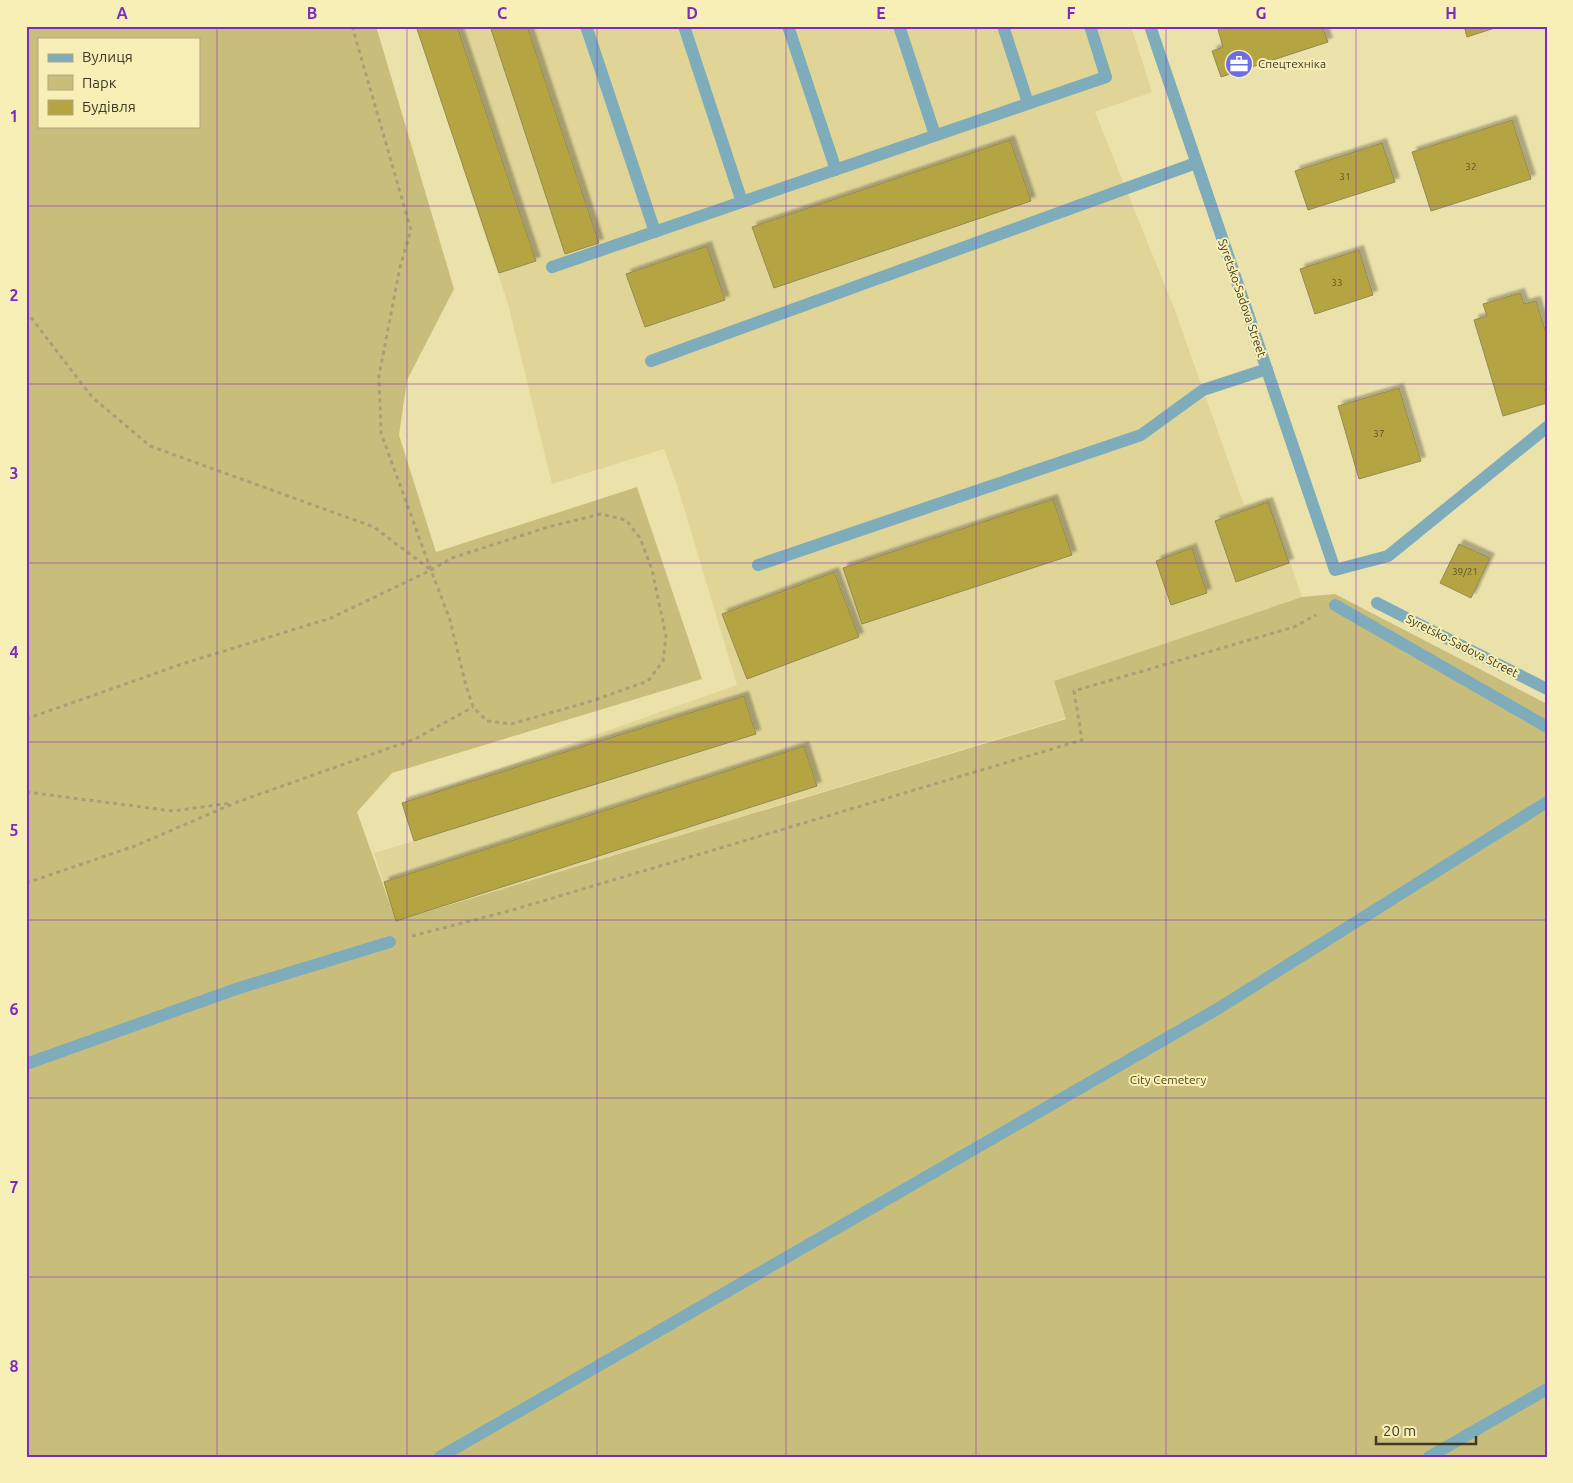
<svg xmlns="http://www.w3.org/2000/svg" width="1573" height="1483" font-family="Ubuntu,sans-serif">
  <defs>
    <filter id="shadow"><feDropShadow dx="4.5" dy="-4.5" stdDeviation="1" flood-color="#0004"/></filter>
  </defs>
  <rect width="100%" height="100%" fill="#ebe2ab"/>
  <!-- built -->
  <path fill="#e0d597" d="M416 26H1131L1152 92 1095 112 1174 308 1244 505 1268 497 1302 597 1055 681 1066 718 396 921 374 853 414 841 402 803 737 685 678 488 664 449 552 484 508 304Z"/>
  <!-- green -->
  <path fill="#c9bd7c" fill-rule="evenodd" d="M26 26H376L454 289 407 380 399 435 436 552 637 487 702 679 392 773 357 812 396 921 1066 719 1054 681 1302 597 1335 594 1547 704V1457H26ZM39 39H199V126H39Z"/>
  <!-- building -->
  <path fill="#b5a442" stroke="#938a56" filter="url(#shadow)" d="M416 26H457L536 261 499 273Z
    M490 26H527L599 243 565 254Z
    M1217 26H1322L1328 42 1221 77 1212 51 1223 47Z
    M1464 26H1501L1467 37Z
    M1512 120 1531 179 1431 211 1412 152Z
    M1010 140 1031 201 774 288 752 227Z
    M1382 143 1395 182 1308 210 1295 171Z
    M707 246 725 300 645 327 626 274Z
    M1359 250 1373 295 1315 314 1300 269Z
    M1520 293 1524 304 1536 301 1547 336V389H1545L1547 403 1503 416 1474 320 1487 316 1483 304Z
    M1399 388 1421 461 1359 479 1338 406Z
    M1053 499 1072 555 862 624 843 568Z
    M1268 502 1289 563 1236 582 1215 521Z
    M1459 544 1490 558 1471 598 1440 583Z
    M1192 548 1207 593 1171 605 1156 561Z
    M834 572 859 637 747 679 722 614Z
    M744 696 756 734 414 841 402 803Z
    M804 746 817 786 396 921 384 882Z"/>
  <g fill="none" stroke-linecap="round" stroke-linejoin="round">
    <!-- path -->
    <path stroke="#a7a076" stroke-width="3" stroke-dasharray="4 4" stroke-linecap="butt" d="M26 29 28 26
      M26 311 92 397 150 446 374 527 431 570
      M26 719 185 663 331 618 431 570 452 558 548 527 601 514 626 520 640 538 652 570 666 636 663 661 648 681 592 701 511 724 487 721 473 707 465 682 450 620 431 570 381 433 379 376 400 267 411 230 352 26
      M26 792 173 811 231 803
      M26 883 135 846 237 802 415 739 473 707
      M412 936 509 911 1082 740 1074 691 1294 627 1316 615"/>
    <!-- minor -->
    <path stroke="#7eacbb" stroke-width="12" d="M586 26 655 232
      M684 26 742 202
      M788 26 836 170
      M899 26 935 135
      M1003 26 1028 103
      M1150 26 1335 570 1388 556 1547 427
      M552 267 1106 77 1090 26
      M651 361 1196 163
      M758 565 1141 435 1203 390 1267 369
      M1377 603 1547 689
      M1335 605 1547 727
      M26 1064 239 988 390 942
      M440 1457 1219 1008 1547 802
      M1429 1457 1547 1389"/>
  </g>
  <!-- grid -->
  <path fill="none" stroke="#7b2cbf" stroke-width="1" stroke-opacity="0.55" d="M217 26V1457M407 26V1457M597 26V1457M786 26V1457M976 26V1457M1166 26V1457M1356 26V1457M26 206H1547M26 384H1547M26 563H1547M26 742H1547M26 920H1547M26 1098H1547M26 1277H1547"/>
  <!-- icons -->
  <defs>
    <g id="office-disc" transform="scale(1.4375)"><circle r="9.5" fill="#6d6de7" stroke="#f8efb7"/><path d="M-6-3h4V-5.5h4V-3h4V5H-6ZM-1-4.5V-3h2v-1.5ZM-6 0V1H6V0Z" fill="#fff"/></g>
  </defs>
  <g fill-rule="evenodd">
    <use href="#office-disc" x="1239" y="64"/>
  </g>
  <g text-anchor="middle" stroke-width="4" stroke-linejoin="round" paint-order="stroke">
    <!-- number labels -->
    <g font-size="10" fill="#5c542c">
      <text x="1471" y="170">32</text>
      <text x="1345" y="180">31</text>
      <text x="1337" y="286">33</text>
      <text x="1379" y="437">37</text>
      <text x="1465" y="575">39/21</text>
    </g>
    <!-- poi labels -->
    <g font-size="12" fill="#3e3a24" stroke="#f8efb7" text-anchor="start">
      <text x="1258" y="68">Спецтехніка</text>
    </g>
    <!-- street labels -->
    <g font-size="12" fill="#3e3a24" stroke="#f8efb7">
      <text transform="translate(1242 298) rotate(71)" y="4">Syretsko-Sadova Street</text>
      <text transform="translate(1462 646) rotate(27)" y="4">Syretsko-Sadova Street</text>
    </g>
    <!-- park labels -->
    <g font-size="12" fill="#4c451c" stroke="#f8efb7">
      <text x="1168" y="1084">City Cemetery</text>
    </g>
  </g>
  <!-- border -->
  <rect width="1573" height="1483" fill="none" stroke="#f8efb7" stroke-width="55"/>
  <!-- legend -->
  <rect x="38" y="38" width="162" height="90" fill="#f8efb7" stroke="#aea77c"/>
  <rect x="48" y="54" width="25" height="8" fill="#7eacbb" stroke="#aea77c"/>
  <text x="82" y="62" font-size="15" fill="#3e3a24">Вулиця</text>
  <rect x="48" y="75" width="25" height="15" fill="#c9bd7c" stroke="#aea77c"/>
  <text x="82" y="88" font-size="15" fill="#3e3a24">Парк</text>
  <rect x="48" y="100" width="25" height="15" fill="#b5a442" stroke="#aea77c"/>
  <text x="82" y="112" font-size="15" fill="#3e3a24">Будівля</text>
  <!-- scale -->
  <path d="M1376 1436v8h100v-8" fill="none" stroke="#3e3a24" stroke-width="2.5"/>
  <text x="1383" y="1436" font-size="15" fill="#3e3a24" stroke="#f8efb7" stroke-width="4" paint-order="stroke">20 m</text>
  <rect x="28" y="28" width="1518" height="1428" fill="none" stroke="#7b2cbf" stroke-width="2"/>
  <g font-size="16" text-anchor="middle" font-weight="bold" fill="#7b2cbf">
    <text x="122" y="19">A</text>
    <text x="312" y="19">B</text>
    <text x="502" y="19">C</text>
    <text x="692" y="19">D</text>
    <text x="881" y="19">E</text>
    <text x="1071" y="19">F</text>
    <text x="1261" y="19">G</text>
    <text x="1451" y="19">H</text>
    <text x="14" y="122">1</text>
    <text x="14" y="301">2</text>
    <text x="14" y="479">3</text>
    <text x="14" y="658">4</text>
    <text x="14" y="836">5</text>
    <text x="14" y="1015">6</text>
    <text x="14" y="1193">7</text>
    <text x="14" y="1372">8</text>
  </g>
</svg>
